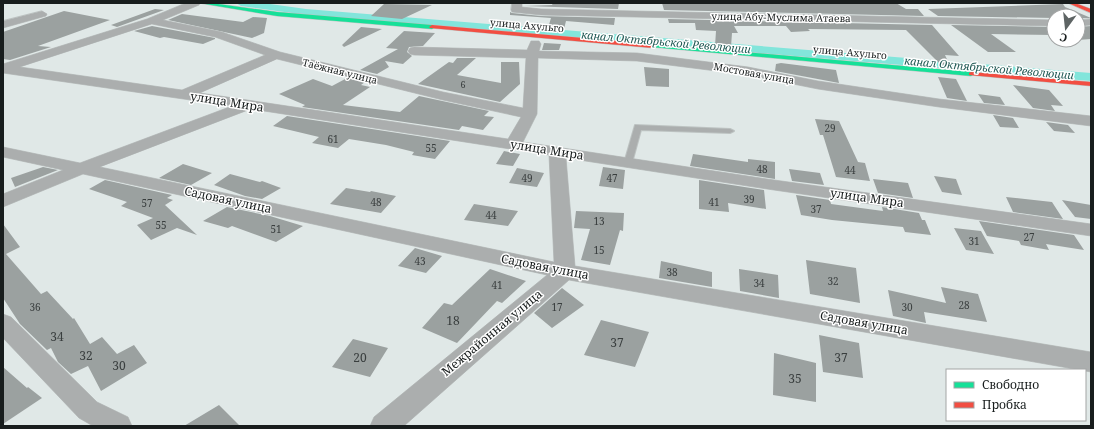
<svg xmlns="http://www.w3.org/2000/svg" width="1094" height="429" font-family="'Noto Serif',serif">
  <rect width="100%" height="100%" fill="#e0e8e7"/>
  <g fill="none" stroke-linecap="round" stroke-linejoin="round">
    <!-- canal -->
    <path fill="#82e5db" fill-rule="evenodd" d="M236 3H263L306 9 1091 73V81L306 15 241 6Z"/>
  </g>
  <!-- building -->
  <path fill="#9ba1a0" d="M553 3 594 4 619 3 618 9 524 6 552 5Z
    M662 3H896L906 9H918L924 16 664 10Z
    M384 4 432 5 402 19 371 16Z
    M1063 4 1065 7 1091 18H1078V16H1054V18L938 16 928 9Z
    M155 9 164 10 117 27 111 25Z
    M64 11 110 20 38 46 51 47 10 60 3 59V32Z
    M510 12 512 13 541 16 615 18 614 25 566 21 563 33 547 31 551 18 510 15Z
    M182 14 243 22 253 17 267 18 264 33 252 38 168 20Z
    M668 19 932 25 959 56 945 55 950 66 941 65 906 30 808 29 810 31 791 32 786 26H734L738 33H732L731 47 715 46 716 31 696 30 695 23H669Z
    M951 25 1054 27V35L991 34 1016 52H988Z
    M152 26 215 38V39L203 44 164 37 160 38 134 31Z
    M1091 26V39L1078 40V27Z
    M361 27 382 29 344 47 342 45Z
    M404 31 435 33 423 46 409 47 407 52 412 56 403 64 385 61 389 67 377 74 360 70 398 49 386 48Z
    M544 43 561 44 559 50H542Z
    M457 58H476L457 75 501 83V62H519L520 84 500 102 418 84 449 62 453 63Z
    M781 63 836 70 839 83 775 71 776 64Z
    M644 67 669 69V87L646 86Z
    M938 77 956 79 967 101 947 98Z
    M347 78 365 82 361 85 370 87 343 105 400 112 419 96 489 111 484 116 494 117 483 130 462 126 459 130 302 107 305 105 279 94 313 79 332 86Z
    M1013 85 1049 90 1063 106 1051 105 1055 111 1033 108Z
    M978 94 1000 97 1005 105 984 103Z
    M993 115 1013 118 1019 128 1000 127Z
    M287 116 450 141 435 159 412 155 414 152 386 145 349 139 338 148 312 143 319 137 273 126Z
    M815 119 839 121 858 162 865 163 870 181 836 177 823 135H820Z
    M1046 122 1068 125 1075 133 1054 131Z
    M504 151 520 154 513 166 496 164Z
    M693 154 748 162V159L775 162V179L690 166Z
    M183 164 212 173 191 185 159 178Z
    M43 167 58 170 15 187 11 178Z
    M603 167 625 170 623 189 599 186Z
    M517 168 544 173 537 187 509 183Z
    M789 169 820 173 824 185 792 181Z
    M230 174 260 182 262 181 281 188 262 199 245 196 214 185Z
    M934 176 956 179 962 195 942 192Z
    M873 179 908 183 913 198 878 193Z
    M105 180 172 195 167 198 173 200 165 205 197 235 177 228 151 240 137 225 153 218 121 206 127 202 89 189Z
    M699 180 764 190 766 209 728 203 729 212 699 209Z
    M346 188 370 192 371 191 396 196 381 213 330 204Z
    M796 195 830 200 831 204 883 211 882 207 919 213 922 220H925L931 235 905 232 903 227 832 220 801 215Z
    M1006 197 1052 202 1063 219 1013 212Z
    M1062 200 1091 205V219L1075 217Z
    M474 204 518 211 508 226 464 220Z
    M227 207 270 216 303 226 276 242 232 226 228 228 203 221Z
    M576 211 624 213 623 231 620 230 610 265 581 260 590 229 574 228Z
    M979 221 1074 235 1084 250 1046 244 1049 250 1021 245 1019 241 987 236Z
    M3 224 20 247 6 254 41 294 47 291 73 319 74 318 90 344 102 337 117 354 134 345 147 363 101 391 88 366 71 374 58 362 51 348 47 350 20 324 3 298Z
    M954 228 981 231 994 254 966 250Z
    M415 248 442 256 426 273 398 266Z
    M806 260 856 268 860 303 810 294Z
    M661 261 712 272V287L659 278Z
    M490 269 526 281 502 303 497 301 457 343 422 328 444 303 452 305Z
    M739 269 778 275 779 298 740 291Z
    M941 287 978 294 987 322 924 312 926 323 893 316 888 290 946 303Z
    M562 288 584 305 552 328 534 313Z
    M601 320 649 332 635 367 584 355Z
    M819 335 859 343 863 378 823 372Z
    M353 339 388 348 370 377 332 367Z
    M774 353 816 363V402L773 395Z
    M3 367 27 388 28 387 42 398 3 424Z
    M219 405 240 426H184Z"/>
  <g fill="none" stroke-linecap="round" stroke-linejoin="round">
    <!-- lane casing -->
    <g stroke="#bdc3c2" stroke-width="2">
      <path id="lane" d="M635 125 730 129 734 131 730 133 641 130 632 163 628 166 624 163Z"/>
    </g>
    <!-- street casing -->
    <g stroke="#bdc3c2" stroke-width="1">
      <path id="street" d="M186 3H200L199 5 163 20 222 32 280 52 443 92 523 108 526 58 414 55 410 54 408 51 410 48 414 47 527 50 531 41H539L541 44 539 51 637 53 748 67 818 81 939 99 1091 116V126L939 107 818 89 748 75 637 61 538 58 537 114 523 142 767 179 1091 224V236L767 189 566 158 575 266 1091 352V372L569 280 404 426H370L374 417 547 275 83 174 3 207V194L63 170 3 157V147L80 163 232 106 3 73V64L147 19ZM152 24 215 37 265 55 182 90 20 67ZM277 59 443 100 521 117 508 139 200 93ZM251 109 549 155 554 262 100 167Z
        M512 3H522V7L541 9 1054 20V26L541 15 512 12 511 10Z
        M42 11 47 14 46 16 3 28V21Z
        M1091 19V25L1078 26V20Z
        M3 314 11 317 97 402 128 417 132 426H93L79 418 3 338Z"/>
    </g>
    <!-- fast casing -->
    <g stroke="#bdc3c2" stroke-width="1">
      <path id="fast" d="M199 3H211L277 12 432 25 435 27 432 29 277 16Z
        M653 44 971 72 974 74 971 76 651 47V45Z"/>
    </g>
    <!-- jam casing -->
    <g stroke="#bdc3c2" stroke-width="1">
      <path id="jam" d="M1068 3H1075L1091 9V13Z
        M432 25 653 44 656 46 653 48 430 28 429 27Z
        M971 72 1091 82V86L969 75V73Z"/>
    </g>
    <!-- lane -->
    <use href="#lane" fill="#abaeae" fill-rule="evenodd"/>
    <!-- street -->
    <use href="#street" fill="#abaeae" fill-rule="evenodd"/>
    <!-- fast -->
    <use href="#fast" fill="#16e098" fill-rule="evenodd"/>
    <!-- jam -->
    <use href="#jam" fill="#f24e42" fill-rule="evenodd"/>
  </g>
  <g text-anchor="middle" stroke-width="3" stroke-linejoin="round" paint-order="stroke">
    <!-- far-number labels -->
    <g font-size="9" fill="#393e3e">
      <text x="463" y="88">6</text>
    </g>
    <!-- far-street labels -->
    <g font-size="10" fill="#181d1d" stroke="#fff">
      <text transform="translate(781 17) rotate(1)" y="4">улица Абу-Муслима Атаева</text>
      <text transform="translate(527 25) rotate(5)" y="4">улица Ахульго</text>
      <text transform="translate(850 52) rotate(5)" y="4">улица Ахульго</text>
      <text transform="translate(340 71) rotate(14)" y="4">Таёжная улица</text>
      <text transform="translate(754 73) rotate(10)" y="4">Мостовая улица</text>
    </g>
    <!-- number labels -->
    <g font-size="10" fill="#393e3e">
      <text x="830" y="132">29</text>
      <text x="333" y="143">61</text>
      <text x="431" y="152">55</text>
      <text x="762" y="173">48</text>
      <text x="850" y="174">44</text>
      <text x="527" y="182">49</text>
      <text x="612" y="182">47</text>
      <text x="749" y="203">39</text>
      <text x="376" y="206">48</text>
      <text x="714" y="206">41</text>
      <text x="147" y="207">57</text>
      <text x="816" y="213">37</text>
      <text x="491" y="219">44</text>
      <text x="599" y="225">13</text>
      <text x="161" y="229">55</text>
      <text x="276" y="233">51</text>
      <text x="1029" y="241">27</text>
      <text x="974" y="245">31</text>
      <text x="599" y="254">15</text>
      <text x="420" y="265">43</text>
      <text x="672" y="276">38</text>
      <text x="833" y="285">32</text>
      <text x="759" y="287">34</text>
      <text x="497" y="289">41</text>
      <text x="964" y="309">28</text>
      <text x="35" y="311">36</text>
      <text x="557" y="311">17</text>
      <text x="907" y="311">30</text>
    </g>
    <!-- far-water labels -->
    <g font-size="11" font-style="italic" fill="#205954" stroke="#fff">
      <text transform="translate(666 42) rotate(5)" y="4">канал Октябрьской Революции</text>
      <text transform="translate(989 68) rotate(5)" y="4">канал Октябрьской Революции</text>
    </g>
    <!-- street labels -->
    <g font-size="12" fill="#181d1d" stroke="#fff">
      <text transform="translate(227 102) rotate(9)" y="4">улица Мира</text>
      <text transform="translate(547 150) rotate(9)" y="4">улица Мира</text>
      <text transform="translate(867 198) rotate(8)" y="4">улица Мира</text>
      <text transform="translate(228 200) rotate(12)" y="4">Садовая улица</text>
      <text transform="translate(545 267) rotate(11)" y="4">Садовая улица</text>
      <text transform="translate(864 323) rotate(10)" y="4">Садовая улица</text>
      <text transform="translate(492 333) rotate(-40)" y="4">Межрайонная улица</text>
    </g>
    <!-- near-number labels -->
    <g font-size="12" fill="#393e3e">
      <text x="453" y="325">18</text>
      <text x="57" y="341">34</text>
      <text x="617" y="347">37</text>
      <text x="86" y="360">32</text>
      <text x="360" y="362">20</text>
      <text x="841" y="362">37</text>
      <text x="119" y="370">30</text>
      <text x="795" y="383">35</text>
    </g>
  </g>
  <!-- border -->
  <rect width="1094" height="429" fill="none" stroke="#181d1d" stroke-width="8"/>
  <!-- legend -->
  <rect x="946" y="369" width="140" height="52" fill="#ffffff" stroke="#a3a5a5"/>
  <rect x="954" y="382" width="20" height="6" fill="#16e098" stroke="#a3a5a5"/>
  <text x="982" y="389" font-size="12" fill="#181d1d">Свободно</text>
  <rect x="954" y="402" width="20" height="6" fill="#f24e42" stroke="#a3a5a5"/>
  <text x="982" y="409" font-size="12" fill="#181d1d">Пробка</text>
  <!-- north arrow -->
  <g transform="translate(1066 28) rotate(195)"><circle r="19" fill="#ffffff" stroke="#a3a5a5"/>
  <path d="M0-3L7 15L0 10L-7 15Z" fill="#5e6464"/>
  <text y="-6" font-size="11" font-weight="bold" text-anchor="middle" fill="#181d1d">С</text>
  </g>
</svg>
